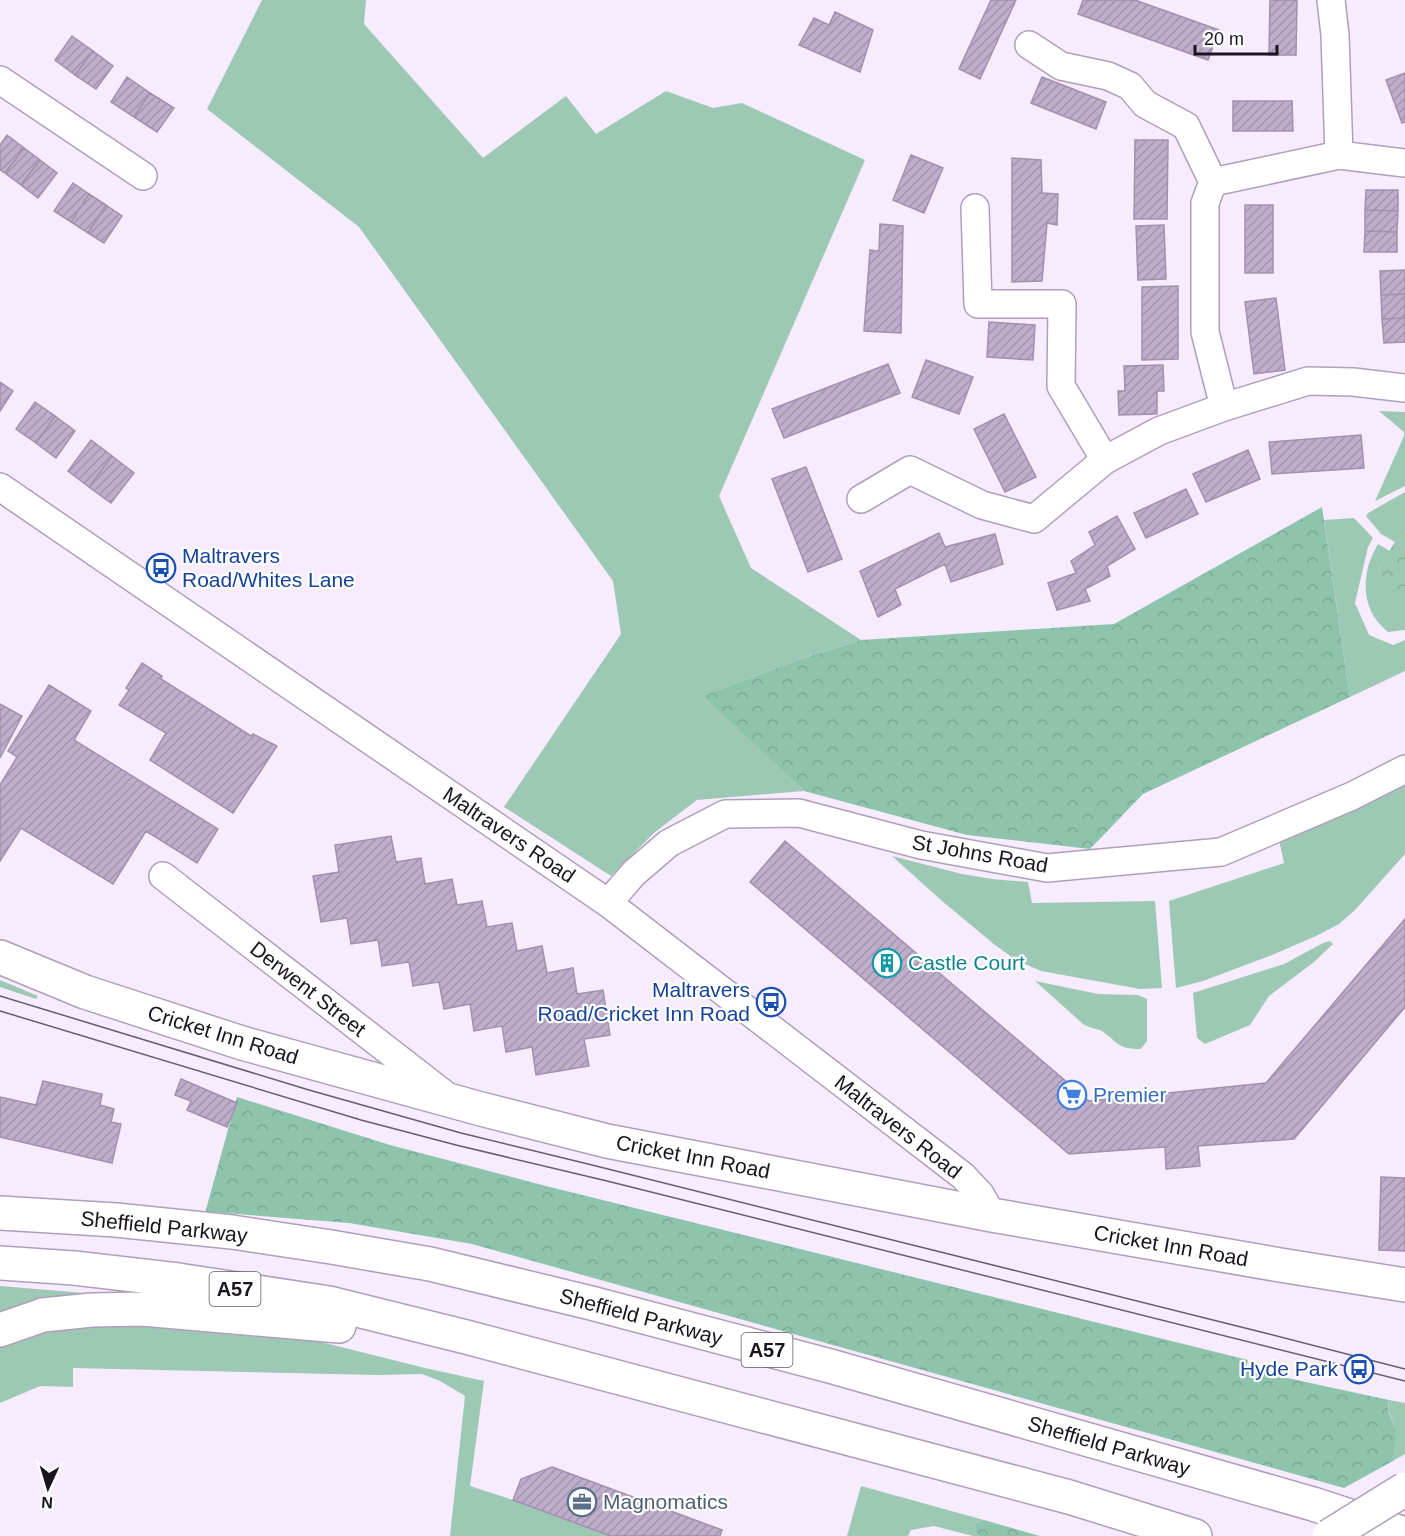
<svg xmlns="http://www.w3.org/2000/svg" width="1405" height="1536" font-family="Arial,sans-serif">
  <defs>
    <pattern id="forest-crowns" width="20" height="18" patternUnits="userSpaceOnUse" patternTransform="scale(1.5)"><rect width="20" height="18" fill="#8fc4ac"/><path d="M2 6a3 3 0 1 1 6 0M12 15a3 3 0 1 1 6 0" fill="none" stroke="#7ba894"/></pattern>
    <pattern id="park-crowns" width="20" height="18" patternUnits="userSpaceOnUse" patternTransform="scale(1.5)"><rect width="20" height="18" fill="#9dc9b4"/><path d="M2 6a3 3 0 1 1 6 0M12 15a3 3 0 1 1 6 0" fill="none" stroke="#87ac9a"/></pattern>
    <pattern id="building-hatch" width="6" height="6" patternUnits="userSpaceOnUse" patternTransform="scale(1.5)"><rect width="6" height="6" fill="#beadcb"/><path d="M-1 1l2-2M0 6l6-6M5 7l2-2" fill="none" stroke="#a394ae"/></pattern>
  </defs>
  <rect width="100%" height="100%" fill="#f6ecfe"/>
  <!-- grass -->
  <path fill="#9dc9b4" d="M262 0H366L364 24 483 158 566 96 596 134 666 91 713 108 742 103 865 160 719 496 751 568 861 640 797 660 704 696 804 791 697 800 655 832 611 876 504 807 621 634 613 581 359 227 207 109Z
    M1379 411 1405 412V486L1375 501 1404 436V432Z
    M1405 492V532L1395 542 1381 534 1366 516 1368 513Z
    M1354 518 1373 538 1368 547 1355 603 1369 635 1393 645 1405 640V671L1350 697 1324 520Z
    M1378 544 1390 551 1378 570 1405 593V630L1388 632C1367 615 1362 593 1368 567 1370 559 1374 551 1378 544Z
    M1405 782V854L1355 910 1339 924 1316 936 1272 955 1203 981 1176 988 1169 901 1284 863 1279 840Z
    M892 856 962 874 992 879 1028 882 1032 903 1155 901 1162 988 1140 989 1041 971 1016 960 995 945 942 901Z
    M1330 941 1333 944 1314 962 1269 996 1250 1025 1205 1044 1197 1038 1193 993 1284 964 1323 943Z
    M0 980 38 996 36 999 0 987Z
    M1035 981 1098 994 1138 995 1147 999V1041L1141 1049C1117 1049 1119 1043 1102 1031 1096 1028 1089 1028 1083 1024Z
    M0 1286 85 1293 87 1297 0 1314Z
    M131 1325 305 1338 425 1368 484 1381 470 1486 513 1500 611 1536H450L465 1396 440 1381 422 1374 378 1375 73 1368V1387L40 1386 0 1403V1346C19 1339 39 1331 59 1328 83 1325 107 1326 131 1325Z
    M1389 1400 1405 1403V1454L1393 1461C1395 1451 1396 1441 1395 1430 1394 1419 1386 1412 1389 1400Z
    M861 1486 984 1520 976 1523V1532L979 1536H973L934 1526 911 1530 908 1536H847Z"/>
  <!-- forest -->
  <path fill="url(#forest-crowns)" d="M1322 507 1350 697 1143 794 1090 849 967 835 804 791 703 696 797 660 861 640 1114 624Z
    M237 1097 390 1145 546 1186 1248 1360 1246 1369 1389 1400C1386 1410 1391 1416 1394 1425 1398 1437 1395 1450 1393 1461L1344 1488 472 1244 349 1223 211 1212 205 1213Z
    M984 1520 1040 1536H979L976 1532V1523Z"/>
  <!-- park -->
  <path fill="url(#park-crowns)" d="M1405 532V594L1402 596 1378 570 1396 540Z"/>
  <!-- building -->
  <path fill="url(#building-hatch)" stroke="#a191ad" stroke-width="1.5" d="M991 0H1016L980 79 959 69Z
    M1083 0H1135L1219 30 1208 60 1078 14Z
    M1270 0H1297L1296 55H1269Z
    M835 12 873 30 860 72 799 45 814 18 829 25Z
    M72 36 93 51 75 75 55 60Z
    M93 51 113 66 96 89 75 75Z
    M1405 73V122L1402 123 1386 80Z
    M127 77 150 93 134 117 111 102Z
    M1042 77 1106 102 1096 129 1031 103Z
    M150 93 174 108 157 132 134 117Z
    M1233 101H1292L1293 131H1233Z
    M7 135 24 148 5 173 0 170V145Z
    M1135 140H1168L1167 219H1134Z
    M24 148 40 160 21 185 5 173Z
    M911 155 943 168 924 213 893 200Z
    M1012 158 1041 160 1042 193 1058 194 1057 225 1047 223 1042 281 1012 282Z
    M40 160 57 173 38 198 21 185Z
    M73 183 89 194 71 222 54 211Z
    M1366 190H1398V211L1365 210Z
    M89 194 106 205 88 233 71 222Z
    M106 205 122 216 104 243 88 233Z
    M1245 205H1273V273H1245Z
    M1365 210 1398 211 1397 232 1365 231Z
    M880 224 903 226 901 333 864 331 870 250 879 251Z
    M1164 225 1166 279 1138 280 1136 226Z
    M1365 231 1397 232V252H1364Z
    M1405 270V294L1381 295 1380 271Z
    M1178 286V359L1142 360V287Z
    M1405 294V318L1382 319 1381 295Z
    M1276 298 1285 370 1254 374 1245 302Z
    M1405 318V342L1384 343 1382 319Z
    M989 322 1035 325 1033 360 987 357Z
    M926 360 973 377 959 414 912 397Z
    M888 364 900 393 784 438 772 409Z
    M1163 365 1164 391H1157V414L1119 415 1118 391H1125L1124 366Z
    M0 382 13 391 0 411Z
    M35 402 55 416 36 443 16 429Z
    M1004 414 1036 477 1005 492 974 429Z
    M55 416 75 431 56 458 36 443Z
    M1361 435 1364 468 1272 474 1269 442Z
    M91 440 112 456 89 487 68 471Z
    M1248 450 1260 479 1206 502 1193 474Z
    M112 456 134 473 111 503 89 487Z
    M806 467 842 559 808 572 772 479Z
    M1186 489 1198 514 1146 538 1134 513Z
    M1117 516 1135 549 1107 566 1110 576 1085 589 1090 601 1057 610 1048 583 1076 573 1071 561 1095 545 1089 532Z
    M939 533 945 547 995 534 1003 564 951 582 945 564 895 589 901 605 878 617 860 571Z
    M142 663 162 676 161 679 251 736 253 734 277 746 233 813 150 760 166 733 119 705 129 690 126 688Z
    M49 685 91 711 74 740 218 829 197 863 146 831 113 884 21 828 0 861V785L17 757 8 751Z
    M0 704 22 716 0 758Z
    M391 836 396 862 421 858 425 884 452 879 457 905 482 901 487 927 512 923 517 951 542 946 547 973 573 968 577 994 603 990 610 1035 584 1039 589 1066 536 1075 532 1047 506 1052 502 1026 474 1031 470 1004 444 1009 439 982 413 986 409 962 382 966 378 940 351 944 347 918 321 922 313 876 339 872 335 845Z
    M785 841 1089 1101 1266 1083 1405 919V1007L1294 1139 1198 1146 1200 1166 1166 1169 1165 1147 1069 1154 750 882Z
    M181 1079 237 1103 227 1127 187 1110 191 1101 175 1095Z
    M43 1081 102 1094 100 1105 114 1109 111 1122 121 1124 112 1163 0 1137V1097L36 1105Z
    M1381 1177 1405 1178V1251L1379 1250Z
    M552 1467 722 1530 720 1536H611L513 1500 521 1479Z"/>
  <g fill="none" stroke-linecap="round" stroke-linejoin="round">
    <!-- street casing -->
    <g stroke="#af9fbb" stroke-width="30">
      <path id="street" d="M1029 45 1061 66 1108 76 1130 86 1145 104 1186 126 1213 182
        M0 80 143 176
        M1339 155 1405 163
        M975 208 978 304H1062L1061 386 1105 460
        M1224 407 1205 332V203L1213 182 1339 155 1335 35 1331 0
        M0 487 608 903 963 1176 980 1194 992 1215
        M861 499 910 470 982 505 1034 519 1105 460 1159 431 1224 407 1308 381 1353 382 1405 388
        M163 876 448 1097
        M608 903 634 873 669 843 725 814 799 813 921 845 1047 868 1221 852 1352 796 1405 769"/>
    </g>
    <!-- secondary casing -->
    <g stroke="#af9fbb" stroke-width="36">
      <path id="secondary" d="M0 957 85 992 242 1043 481 1109 607 1141 992 1215 1280 1265 1405 1285"/>
    </g>
    <!-- highway casing -->
    <g stroke="#af9fbb" stroke-width="36">
      <path id="highway" d="M0 1213 116 1220 232 1232 331 1247 430 1264 591 1303 830 1366 1313 1504 1405 1534
        M0 1263 74 1268 178 1280 329 1303 466 1337 1069 1497 1195 1536
        M0 1330 43 1315 92 1310 142 1309 339 1326"/>
    </g>
    <!-- street -->
    <use href="#street" stroke="#fff" stroke-width="27"/>
    <!-- secondary -->
    <use href="#secondary" stroke="#fff" stroke-width="33"/>
    <!-- highway -->
    <use href="#highway" stroke="#fff" stroke-width="33"/>
    <!-- tram -->
    <path stroke="#645d6a" stroke-width="1.5" d="M0 996 309 1090 461 1133 592 1165 1265 1333 1405 1369
      M0 1011 361 1120 456 1145 607 1181 1405 1381"/>
    <!-- secondary-bridge casing -->
    <g stroke="#af9fbb" stroke-width="36" stroke-linecap="butt">
      <path id="secondary-bridge" d="M1329 1536 1405 1489"/>
    </g>
    <!-- secondary-bridge -->
    <use href="#secondary-bridge" stroke="#fff" stroke-width="33"/>
  </g>
  <!-- icons -->
  <defs>
    <g id="bus-ring" transform="scale(1.5)"><circle r="9.5" fill="#fefefe" stroke="#1a4fb4" stroke-width="1.5"/><path d="M-5-6H5V4H4V6H2V4H-2V6H-4V4H-5ZM-3.5-4V0h7V-4ZM-3.5 1.2v1.5H-2V1.2ZM2 1.2v1.5H3.5V1.2Z" fill="#1a4fb4"/></g>
    <g id="building-ring" transform="scale(1.5)"><circle r="9.5" fill="#fefefe" stroke="#0f9aa8" stroke-width="1.5"/><path d="M-4-6H4V6H1V3H-1V6H-4ZM-2.5-4.3h1.7v1.8h-1.7ZM.8-4.3h1.7v1.8H.8ZM-2.5-1h1.7V.8h-1.7ZM.8-1h1.7V.8H.8Z" fill="#0f9aa8"/></g>
    <g id="supermarket-ring" transform="scale(1.5)"><circle r="9.5" fill="#fefefe" stroke="#3f7fe0" stroke-width="1.5"/><path d="M-6-5.5h2.5l.6 2H6L4.5 2H-2.5L-4.4-4H-6ZM-1.5 3.2a1.3 1.3 0 1 0 .1 0ZM3 3.2a1.3 1.3 0 1 0 .1 0Z" fill="#3f7fe0"/></g>
    <g id="office-ring" transform="scale(1.5)"><circle r="9.5" fill="#fefefe" stroke="#5c6f8a" stroke-width="1.5"/><path d="M-6-3h4V-5.5h4V-3h4V5H-6ZM-1-4.5V-3h2v-1.5ZM-6 0V1H6V0Z" fill="#5c6f8a"/></g>
  </defs>
  <g fill-rule="evenodd">
    <use href="#bus-ring" x="161" y="568"/>
    <use href="#building-ring" x="887" y="963"/>
    <use href="#bus-ring" x="771" y="1002"/>
    <use href="#supermarket-ring" x="1072" y="1095"/>
    <use href="#bus-ring" x="1359" y="1369"/>
    <use href="#office-ring" x="582" y="1502"/>
  </g>
  <g text-anchor="middle" stroke-width="4.5" stroke-linejoin="round" paint-order="stroke">
    <!-- shield labels -->
    <g fill="#fefefe" stroke="#5e5a62" stroke-width="1.5">
      <rect x="209.5" y="1272" width="51" height="34" rx="4.5"/>
      <rect x="741.5" y="1333" width="51" height="34" rx="4.5"/>
    </g>
    <g font-size="20" font-weight="bold" fill="#1a141f">
      <text x="235" y="1296">A57</text>
      <text x="767" y="1357">A57</text>
    </g>
    <!-- transit labels -->
    <g font-size="21" fill="#164399" stroke="#fefefe" text-anchor="end">
      <text x="182" y="563" text-anchor="start">Maltravers<tspan x="182" dy="24">Road/Whites Lane</tspan></text>
      <text x="750" y="997">Maltravers<tspan x="750" dy="24">Road/Cricket Inn Road</tspan></text>
      <text x="1338" y="1376">Hyde Park</text>
    </g>
    <!-- street labels -->
    <g font-size="21" fill="#1a141f" stroke="#fefefe">
      <text transform="translate(509 835) rotate(34)" y="7">Maltravers Road</text>
      <text transform="translate(980 854) rotate(10)" y="7">St Johns Road</text>
      <text transform="translate(308 989) rotate(38)" y="7">Derwent Street</text>
      <text transform="translate(223 1035) rotate(17)" y="7">Cricket Inn Road</text>
      <text transform="translate(898 1127) rotate(38)" y="7">Maltravers Road</text>
      <text transform="translate(693 1157) rotate(11)" y="7">Cricket Inn Road</text>
      <text transform="translate(164 1227) rotate(6)" y="7">Sheffield Parkway</text>
      <text transform="translate(1171 1246) rotate(10)" y="7">Cricket Inn Road</text>
      <text transform="translate(641 1317) rotate(15)" y="7">Sheffield Parkway</text>
      <text transform="translate(1109 1446) rotate(16)" y="7">Sheffield Parkway</text>
    </g>
    <!-- culture labels -->
    <g font-size="21" fill="#0d838f" stroke="#fefefe" text-anchor="start">
      <text x="908" y="970">Castle Court</text>
    </g>
    <!-- shop labels -->
    <g font-size="21" fill="#366cbe" stroke="#fefefe" text-anchor="start">
      <text x="1093" y="1102">Premier</text>
    </g>
    <!-- service labels -->
    <g font-size="21" fill="#4e5e75" stroke="#fefefe" text-anchor="start">
      <text x="603" y="1509">Magnomatics</text>
    </g>
  </g>
  <!-- north arrow -->
  <g transform="translate(48 1488) rotate(184)" stroke="#fefefe" stroke-width="4.5" paint-order="stroke">
  <path d="M0-4.5L10 22L0 15L-10 22Z" fill="#1a141f"/>
  <text y="-9" font-size="16" font-weight="bold" text-anchor="middle" fill="#1a141f">N</text>
  </g>
  <!-- scale -->
  <path d="M1195 45v9h82v-9" fill="none" stroke="#1a141f" stroke-width="3"/>
  <text x="1204" y="45" font-size="18" fill="#1a141f" stroke="#fefefe" stroke-width="4.5" paint-order="stroke">20 m</text>
</svg>
